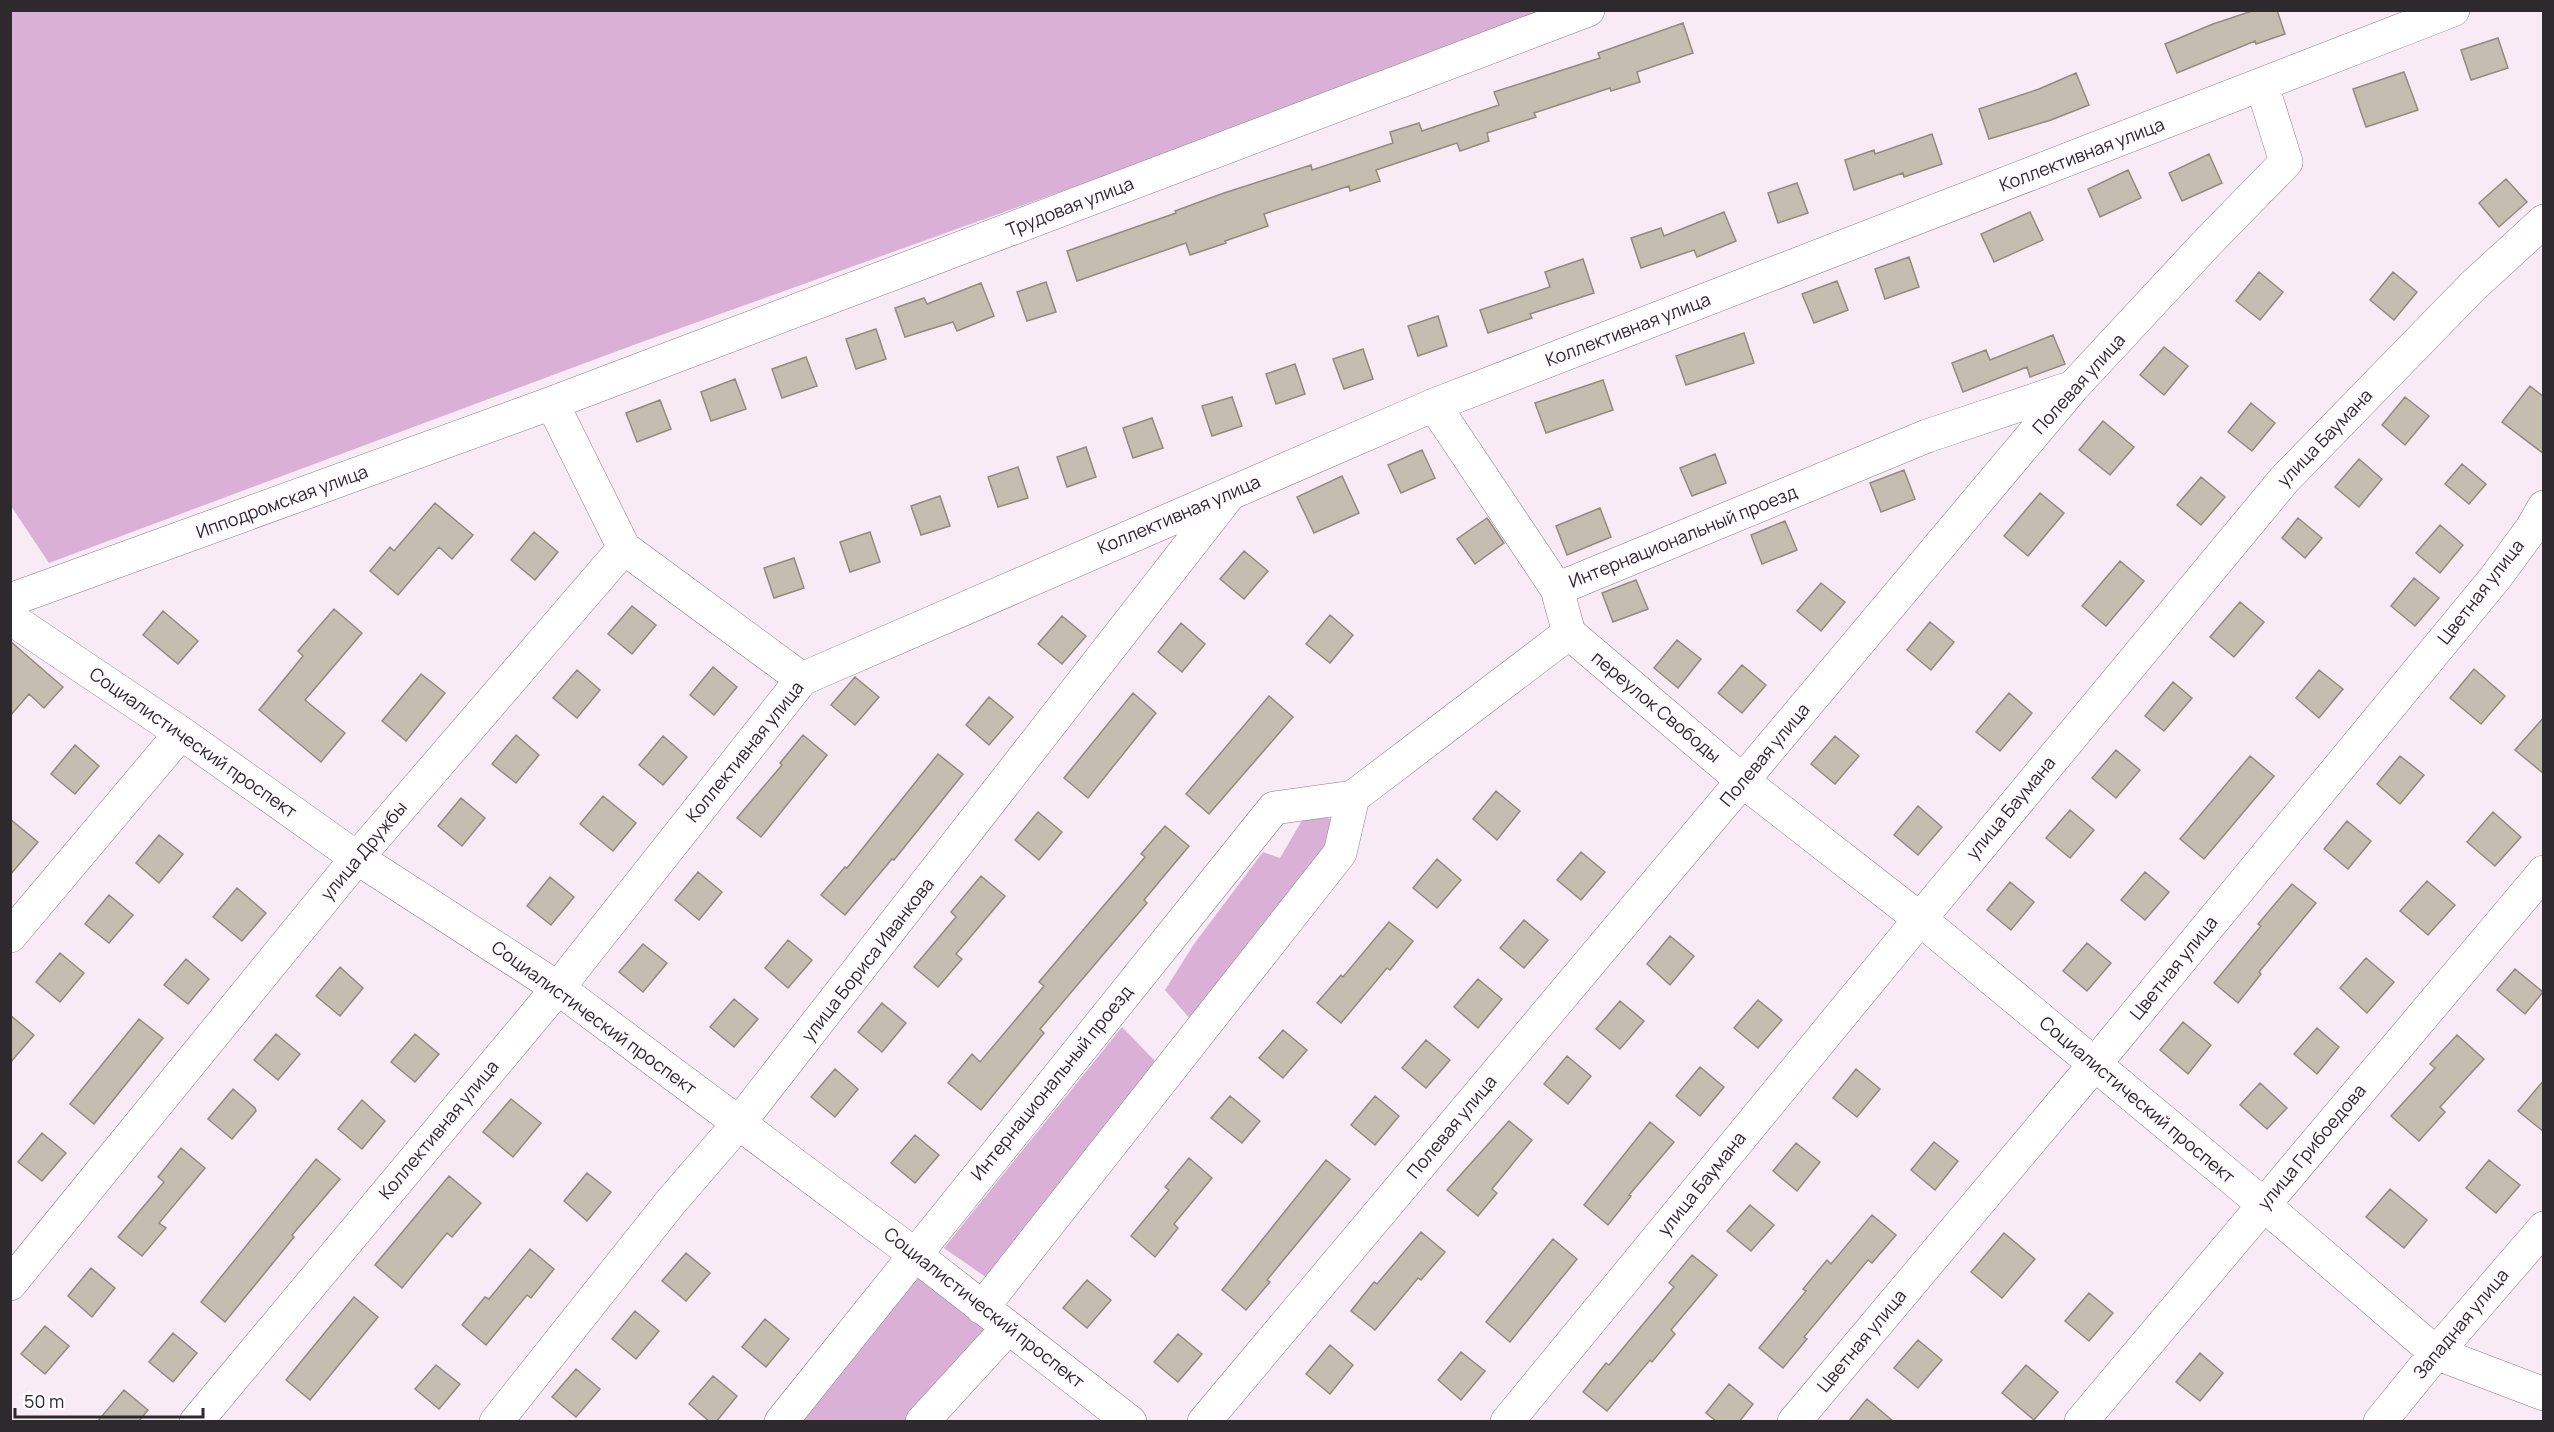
<svg xmlns="http://www.w3.org/2000/svg" width="2554" height="1432" font-family="Manrope,sans-serif">
  <rect width="100%" height="100%" fill="#f8ebf6"/>
  <!-- green -->
  <path fill="#dbb0d7" d="M10 11H1565L639 343 49 563 11 506Z
    M1317 815 1334 820 1332 847 1192 1021 1165 990 1194 944 1263 852 1280 858 1304 817Z
    M1122 1027 1156 1062 990 1280 944 1248Z
    M917 1273 989 1332 905 1421 799 1422Z"/>
  <!-- building -->
  <path fill="#c5bdb0" stroke="#938b7e" stroke-width="1.5" d="M2255 10H2277L2285 34 2256 44 2255 41 2177 73 2165 44 2213 24Z
    M1683 23 1693 53 1637 72 1640 82 1611 91 1610 88 1534 113 1536 117 1487 133 1489 141 1460 151 1457 143 1376 170 1380 181 1350 191 1349 186 1264 214 1268 226 1225 241 1226 243 1190 255 1186 243 1077 281 1067 251 1176 213 1175 211 1224 193 1311 165 1312 170 1393 143 1390 132 1419 123 1422 131 1499 105 1494 92 1600 58 1598 53Z
    M2498 38 2508 68 2471 80 2461 50Z
    M2404 72 2418 110 2366 127 2353 89Z
    M2076 73 2089 105 2051 120 1989 139 1979 109 2039 89Z
    M1932 134 1942 164 1904 177 1903 173 1854 190 1845 160 1874 150 1875 154Z
    M2209 154 2222 183 2182 201 2169 173Z
    M2128 170 2141 198 2100 217 2088 189Z
    M2506 179 2527 202 2499 227 2479 203Z
    M1797 183 1808 213 1778 223 1768 193Z
    M1724 212 1736 241 1697 257 1694 250 1641 268 1631 238 1661 228 1664 236Z
    M2030 212 2043 240 1994 262 1981 234Z
    M1909 257 1919 287 1885 299 1875 269Z
    M1583 259 1594 293 1530 314 1532 318 1488 333 1480 310 1550 287 1545 272Z
    M2259 272 2283 292 2260 320 2236 301Z
    M2393 272 2417 292 2394 320 2370 300Z
    M1837 281 1848 310 1814 323 1802 294Z
    M1046 282 1056 312 1027 321 1017 292Z
    M981 283 994 316 957 331 953 322 905 337 895 308 924 298 927 304Z
    M1438 316 1447 346 1418 356 1408 326Z
    M876 329 886 359 856 369 846 339Z
    M1744 333 1754 363 1686 385 1676 356Z
    M2053 335 2065 364 2030 377 2027 367 1963 392 1952 363 1986 350 1990 360Z
    M2164 347 2188 366 2164 395 2140 375Z
    M1363 349 1373 379 1344 389 1333 359Z
    M806 357 817 386 782 398 772 369Z
    M1295 364 1305 394 1276 404 1266 374Z
    M735 379 746 409 711 421 701 392Z
    M1603 380 1613 410 1546 433 1535 403Z
    M2530 386 2544 397V454L2502 422Z
    M1232 397 1242 426 1212 436 1202 406Z
    M2405 397 2429 416 2405 445 2382 425Z
    M660 400 671 429 637 442 626 413Z
    M2251 403 2275 423 2252 451 2228 432Z
    M1152 418 1163 448 1133 458 1123 428Z
    M2103 421 2134 447 2110 475 2079 450Z
    M1086 447 1096 477 1067 487 1057 457Z
    M1422 450 1435 478 1401 493 1388 465Z
    M1715 454 1726 483 1692 496 1680 468Z
    M2359 459 2382 479 2359 507 2335 487Z
    M2462 464 2486 484 2469 504 2445 484Z
    M1018 467 1028 498 998 507 988 477Z
    M1904 470 1915 499 1881 512 1870 483Z
    M1342 476 1359 513 1314 533 1297 497Z
    M2201 477 2225 497 2201 525 2177 505Z
    M2040 493 2064 513 2028 556 2004 536Z
    M940 496 950 526 921 535 911 506Z
    M435 503 473 535 452 559 439 547 398 595 370 571 390 547 394 551Z
    M1600 508 1611 537 1567 555 1556 526Z
    M1487 518 1504 543 1475 564 1457 539Z
    M2298 518 2322 538 2305 558 2282 538Z
    M1785 521 1797 550 1762 564 1751 535Z
    M2440 525 2463 545 2440 573 2416 553Z
    M534 532 558 552 535 580 511 560Z
    M870 532 880 562 850 572 840 542Z
    M1244 551 1268 571 1244 599 1220 579Z
    M794 558 804 588 774 598 764 568Z
    M2120 561 2144 581 2106 626 2082 606Z
    M2414 578 2439 598 2415 626 2391 606Z
    M1636 580 1648 609 1613 622 1602 593Z
    M1821 583 1845 602 1821 631 1797 611Z
    M2240 602 2264 622 2234 657 2210 637Z
    M632 606 656 625 632 654 608 634Z
    M334 609 362 633 305 700 345 733 321 762 259 710 303 656 298 651Z
    M163 611 198 641 178 664 143 635Z
    M1330 615 1353 635 1330 663 1306 644Z
    M1062 616 1086 636 1062 664 1038 644Z
    M1930 622 1954 642 1931 670 1907 650Z
    M1181 623 1205 644 1182 672 1158 652Z
    M1677 640 1701 659 1678 688 1654 668Z
    M10 641 63 687 44 708 29 694 10 716Z
    M1742 665 1766 685 1742 713 1718 693Z
    M713 667 737 687 714 715 690 695Z
    M2474 669 2505 696 2481 724 2450 698Z
    M577 670 600 690 577 718 553 698Z
    M2319 670 2343 689 2319 718 2296 698Z
    M421 674 445 693 406 741 382 721Z
    M855 677 879 697 855 725 831 705Z
    M2173 682 2192 698 2164 731 2145 716Z
    M1133 693 1156 713 1088 798 1064 778Z
    M2009 693 2032 713 2000 751 1976 732Z
    M1269 696 1293 717 1209 814 1186 794Z
    M989 697 1013 717 989 745 966 725Z
    M2544 717V774L2515 750Z
    M516 735 539 755 516 783 492 764Z
    M803 735 827 755 761 837 737 818 782 765 780 763Z
    M663 736 687 757 663 785 639 765Z
    M1835 736 1859 756 1835 784 1811 764Z
    M75 745 99 766 75 794 51 774Z
    M2116 750 2140 770 2116 798 2092 778Z
    M938 754 963 774 894 860 892 859 845 915 821 895 845 867 847 868Z
    M2250 756 2274 776 2204 859 2180 839Z
    M2400 756 2424 775 2400 804 2377 784Z
    M1496 791 1520 811 1497 840 1473 819Z
    M603 796 636 823 613 851 580 824Z
    M461 798 485 818 462 846 438 826Z
    M1918 806 1942 827 1918 855 1894 835Z
    M2070 810 2094 830 2070 858 2046 838Z
    M1038 812 1062 832 1039 860 1015 840Z
    M2493 812 2521 837 2495 866 2467 842Z
    M10 819 38 842 10 875Z
    M2347 821 2371 841 2348 869 2324 849Z
    M1165 826 1189 846 1144 900 1147 903 1040 1029 1044 1033 981 1110 948 1083 972 1054 980 1062 1044 986 1039 982 1145 857 1141 854Z
    M159 835 183 854 159 883 136 863Z
    M1581 852 1605 872 1581 900 1557 880Z
    M1437 859 1461 880 1437 908 1413 888Z
    M698 872 722 892 699 920 675 900Z
    M2145 872 2169 892 2145 920 2121 900Z
    M981 876 1005 896 956 954 962 959 938 987 914 967 956 917 951 912Z
    M550 877 574 897 551 925 527 906Z
    M2427 881 2455 905 2428 935 2400 911Z
    M2010 882 2034 902 2011 930 1987 910Z
    M2292 884 2316 903 2259 972 2261 974 2238 1003 2214 983 2261 926 2258 924Z
    M237 888 266 913 242 941 213 917Z
    M109 895 133 915 109 943 85 924Z
    M1524 920 1548 940 1524 968 1500 948Z
    M1389 922 1413 941 1390 970 1387 968 1341 1023 1317 1003 1341 975 1343 977Z
    M1670 936 1694 956 1670 985 1647 964Z
    M788 940 812 960 788 988 765 968Z
    M2087 943 2111 963 2087 991 2063 971Z
    M643 944 667 963 643 992 619 972Z
    M60 953 84 973 60 1002 36 982Z
    M2366 958 2394 982 2367 1013 2340 988Z
    M186 959 209 979 188 1004 164 985Z
    M340 967 363 988 340 1016 316 996Z
    M2515 969 2543 992 2525 1014 2497 990Z
    M1478 979 1502 999 1478 1028 1454 1007Z
    M734 999 758 1019 734 1047 710 1027Z
    M1758 1000 1782 1020 1758 1048 1734 1028Z
    M1620 1001 1644 1021 1620 1049 1596 1029Z
    M882 1003 906 1023 882 1052 858 1032Z
    M10 1015 34 1035 10 1063Z
    M139 1019 163 1038 94 1124 70 1104Z
    M2183 1022 2211 1045 2188 1074 2160 1050Z
    M2317 1028 2339 1047 2317 1074 2294 1054Z
    M1283 1030 1307 1050 1283 1078 1259 1058Z
    M276 1034 300 1054 278 1080 254 1060Z
    M415 1034 439 1054 415 1082 391 1062Z
    M2457 1035 2484 1059 2440 1107 2445 1112 2419 1141 2391 1116 2435 1068 2430 1064Z
    M1426 1040 1450 1060 1426 1088 1402 1068Z
    M1567 1056 1591 1076 1568 1104 1544 1084Z
    M1700 1067 1724 1087 1700 1116 1676 1096Z
    M835 1069 858 1089 835 1117 811 1097Z
    M1856 1069 1880 1089 1857 1117 1833 1098Z
    M2544 1080V1132L2518 1111Z
    M2260 1083 2287 1108 2267 1129 2240 1105Z
    M233 1089 255 1108 256 1111 232 1139 208 1119Z
    M1230 1096 1260 1121 1242 1143 1211 1118Z
    M1375 1096 1399 1116 1375 1145 1351 1125Z
    M511 1099 541 1123 513 1157 483 1132Z
    M362 1100 385 1121 362 1149 338 1129Z
    M1509 1121 1532 1140 1492 1189 1497 1193 1478 1216 1447 1190Z
    M1650 1122 1674 1142 1629 1195 1631 1196 1608 1225 1584 1205Z
    M42 1133 66 1153 42 1181 18 1162Z
    M915 1135 939 1155 915 1183 891 1163Z
    M1934 1142 1958 1161 1935 1190 1911 1170Z
    M1796 1143 1820 1162 1797 1191 1773 1171Z
    M181 1148 205 1168 159 1223 166 1228 142 1256 118 1237 164 1182 158 1177Z
    M1189 1158 1212 1178 1174 1224 1178 1228 1155 1257 1131 1236 1169 1190 1165 1187Z
    M316 1159 340 1179 292 1235 294 1237 225 1322 201 1302Z
    M1326 1160 1350 1179 1267 1280 1270 1282 1246 1310 1222 1290Z
    M2489 1160 2520 1185 2496 1213 2466 1188Z
    M587 1173 611 1192 587 1221 564 1201Z
    M449 1176 481 1203 452 1237 447 1233 402 1288 375 1265Z
    M2390 1189 2427 1220 2404 1248 2366 1217Z
    M1750 1205 1774 1225 1751 1251 1727 1231Z
    M1872 1215 1896 1235 1872 1263 1868 1260 1804 1337 1807 1339 1783 1368 1759 1348 1806 1291 1803 1289 1827 1260 1831 1264Z
    M1421 1232 1445 1252 1421 1280 1418 1278 1375 1330 1351 1311 1374 1282 1377 1284Z
    M2004 1233 2035 1259 2002 1298 1971 1272Z
    M1553 1239 1577 1259 1510 1342 1486 1322Z
    M530 1249 554 1269 531 1298 527 1295 486 1345 462 1325 485 1297 489 1299Z
    M686 1253 710 1273 686 1301 662 1281Z
    M1692 1255 1717 1275 1671 1330 1675 1334 1652 1362 1650 1360 1607 1411 1583 1392 1606 1363 1609 1365 1674 1287 1669 1283Z
    M91 1268 115 1288 92 1317 68 1296Z
    M1087 1280 1111 1300 1087 1328 1063 1308Z
    M2089 1293 2113 1313 2089 1341 2065 1321Z
    M354 1297 378 1317 310 1400 286 1380Z
    M635 1311 659 1331 636 1359 612 1339Z
    M765 1319 789 1339 766 1367 742 1347Z
    M45 1326 69 1346 45 1374 21 1354Z
    M173 1333 197 1353 173 1382 149 1362Z
    M1178 1334 1202 1354 1178 1382 1154 1362Z
    M1918 1340 1942 1360 1918 1388 1894 1368Z
    M1330 1345 1353 1365 1330 1394 1306 1374Z
    M1461 1352 1485 1371 1461 1400 1438 1380Z
    M2200 1353 2223 1373 2200 1401 2176 1382Z
    M436 1365 460 1384 439 1409 415 1389Z
    M2026 1365 2058 1392 2034 1420 2002 1393Z
    M576 1369 600 1389 576 1417 552 1397Z
    M713 1376 737 1396 716 1422H710L689 1404Z
    M1729 1384 1753 1404 1739 1422H1717L1706 1413Z
    M124 1390 148 1410 138 1422H97Z
    M1867 1399 1894 1422H1848Z"/>
  <g fill="none" stroke-linecap="round" stroke-linejoin="round">
    <!-- minor casing -->
    <g stroke="#8a7f89" stroke-width="34">
      <path id="minor" d="M1434 405 1557 589
        M624 548 802 679
        M10 600 552 403 1588 10
        M10 618 181 733 357 858 558 988 914 1254 1130 1422
        M1569 633 1744 782 1920 919 2263 1204 2436 1353 2544 1394
        M10 936 181 733
        M10 1284 357 858 624 548 552 403
        M982 1308 1340 853 1353 797 1569 633 1557 589 1927 436 2073 387
        M196 1422 558 988 802 679 1434 405 2453 10
        M496 1422 670 1203 739 1123 1228 496
        M781 1422 1274 808 1353 797
        M922 1422 1008 1328
        M1204 1422 2073 387 2206 244 2286 162 2262 85
        M1507 1422 1920 919 2284 480 2473 286 2544 221
        M1794 1422 2094 1065 2496 577 2532 528 2544 507
        M2081 1422 2544 872
        M2380 1422 2436 1353 2544 1228"/>
    </g>
    <!-- minor -->
    <use href="#minor" stroke="#fff" stroke-width="33"/>
  </g>
  <g text-anchor="middle" stroke-width="4.5" stroke-linejoin="round" paint-order="stroke">
    <!-- street labels -->
    <g font-size="18" fill="#2d292d" stroke="#fefcfe">
      <text transform="translate(2082 155) rotate(-21)" y="6">Коллективная улица</text>
      <text transform="translate(1070 207) rotate(-21)" y="6">Трудовая улица</text>
      <text transform="translate(1628 330) rotate(-21)" y="6">Коллективная улица</text>
      <text transform="translate(2079 384) rotate(-48)" y="6">Полевая улица</text>
      <text transform="translate(2325 438) rotate(-46)" y="6">улица Баумана</text>
      <text transform="translate(282 502) rotate(-20)" y="6">Ипподромская улица</text>
      <text transform="translate(1179 515) rotate(-23)" y="6">Коллективная улица</text>
      <text transform="translate(1683 537) rotate(-22)" y="6">Интернациональный проезд</text>
      <text transform="translate(2481 592) rotate(-52)" y="6">Цветная улица</text>
      <text transform="translate(1656 707) rotate(40)" y="6">переулок Свободы</text>
      <text transform="translate(193 743) rotate(35)" y="6">Социалистический проспект</text>
      <text transform="translate(745 752) rotate(-51)" y="6">Коллективная улица</text>
      <text transform="translate(1765 755) rotate(-50)" y="6">Полевая улица</text>
      <text transform="translate(2011 808) rotate(-50)" y="6">улица Баумана</text>
      <text transform="translate(364 851) rotate(-50)" y="6">улица Дружбы</text>
      <text transform="translate(868 960) rotate(-52)" y="6">улица Бориса Иванкова</text>
      <text transform="translate(2174 968) rotate(-51)" y="6">Цветная улица</text>
      <text transform="translate(594 1018) rotate(36)" y="6">Социалистический проспект</text>
      <text transform="translate(1052 1083) rotate(-51)" y="6">Интернациональный проезд</text>
      <text transform="translate(2137 1100) rotate(40)" y="6">Социалистический проспект</text>
      <text transform="translate(1452 1127) rotate(-50)" y="6">Полевая улица</text>
      <text transform="translate(439 1130) rotate(-50)" y="6">Коллективная улица</text>
      <text transform="translate(2312 1147) rotate(-50)" y="6">улица Грибоедова</text>
      <text transform="translate(1702 1184) rotate(-51)" y="6">улица Баумана</text>
      <text transform="translate(984 1308) rotate(38)" y="6">Социалистический проспект</text>
      <text transform="translate(2461 1324) rotate(-50)" y="6">Западная улица</text>
      <text transform="translate(1862 1341) rotate(-50)" y="6">Цветная улица</text>
    </g>
  </g>
  <!-- border -->
  <rect width="2554" height="1432" fill="none" stroke="#2d292d" stroke-width="24"/>
  <!-- scale -->
  <path d="M15 1408v9h188v-9" fill="none" stroke="#2d292d" stroke-width="3"/>
  <text x="24" y="1408" font-size="18" fill="#2d292d" stroke="#fefcfe" stroke-width="4.5" paint-order="stroke">50 m</text>
</svg>
